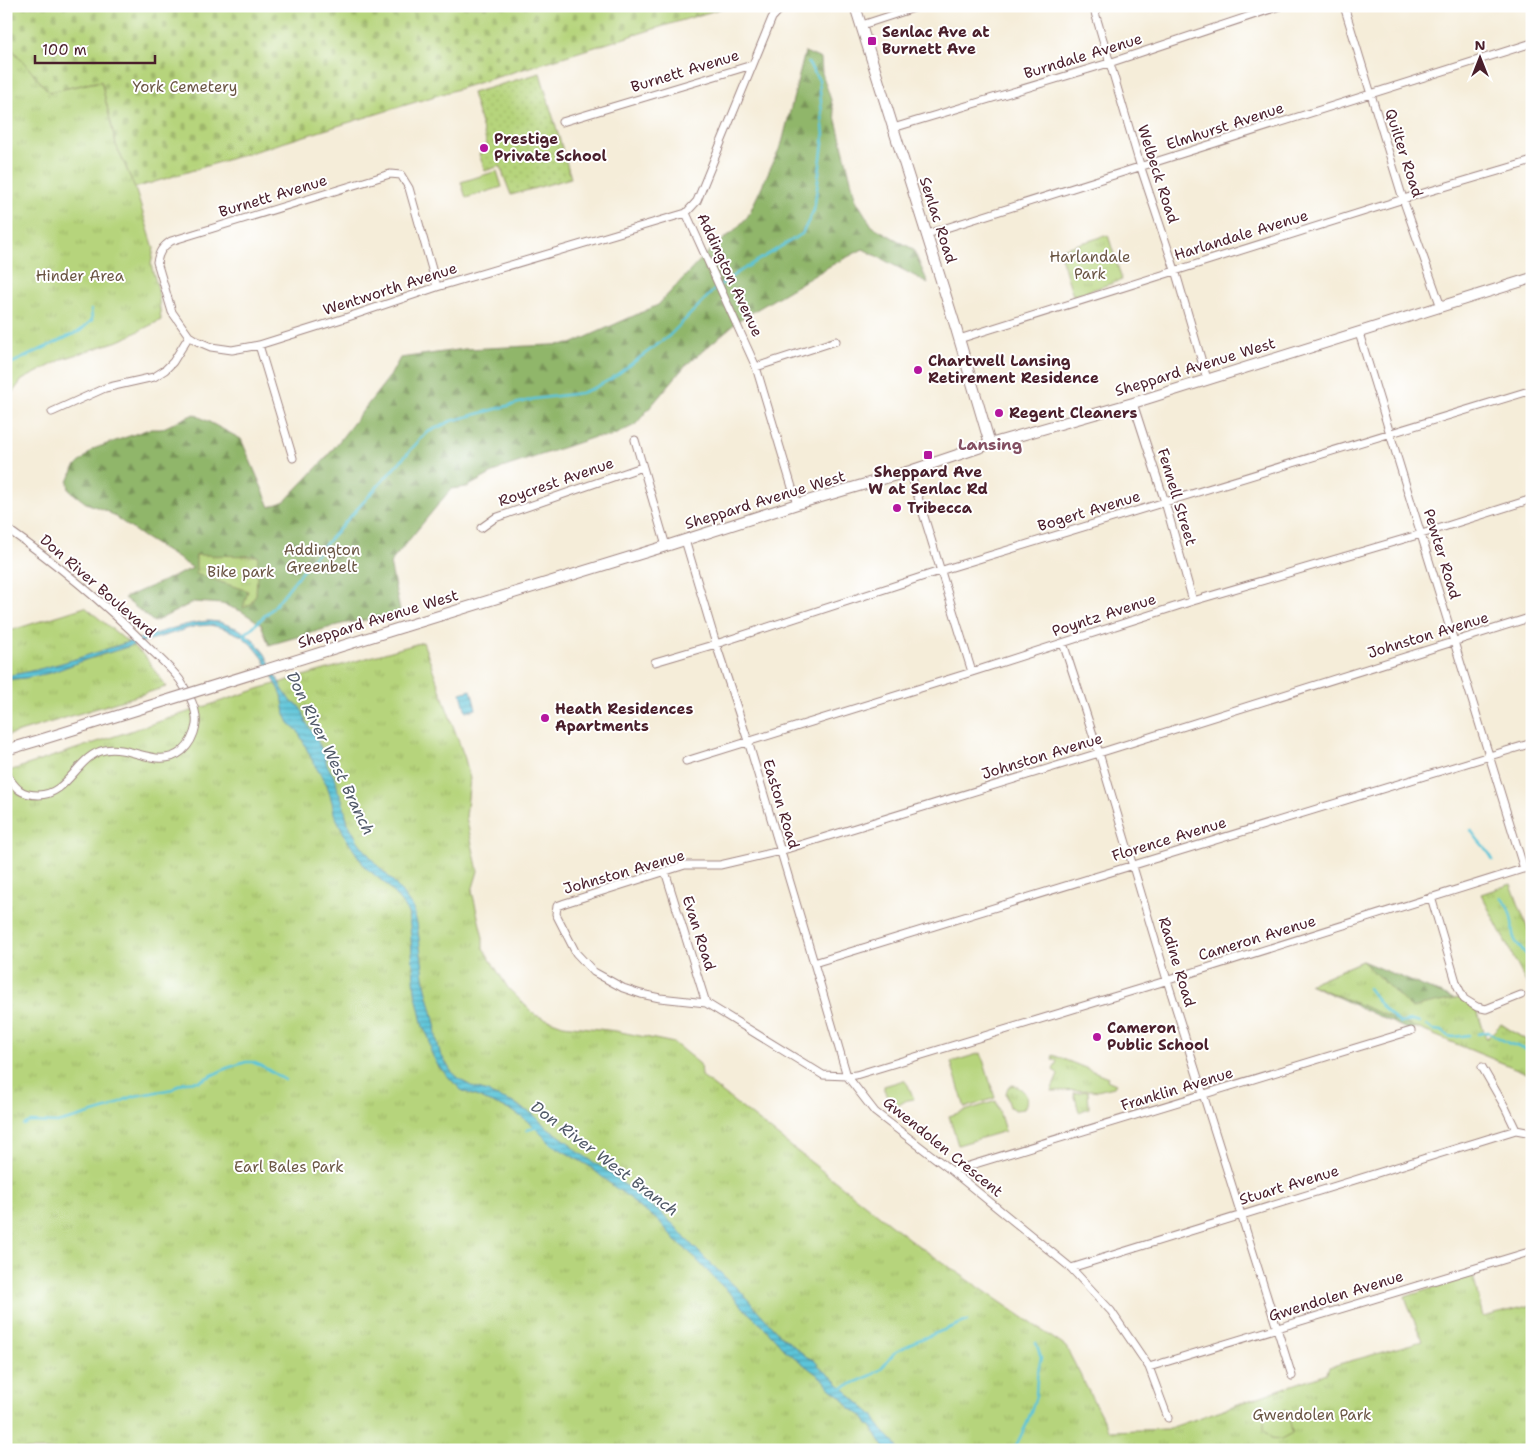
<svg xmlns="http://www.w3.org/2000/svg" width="1538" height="1456" font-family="'Shantell Sans',sans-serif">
  <defs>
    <pattern id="grass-dots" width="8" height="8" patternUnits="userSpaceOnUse" patternTransform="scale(1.25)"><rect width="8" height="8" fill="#b6d47b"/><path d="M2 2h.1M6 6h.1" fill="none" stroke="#9eb66a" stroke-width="1.8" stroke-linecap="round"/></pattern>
    <pattern id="forest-firs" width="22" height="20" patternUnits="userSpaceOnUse" patternTransform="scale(1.25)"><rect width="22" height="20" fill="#90b66b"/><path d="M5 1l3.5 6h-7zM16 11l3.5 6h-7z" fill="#789358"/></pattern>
    <pattern id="cemetery-stones" width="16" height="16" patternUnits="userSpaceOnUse" patternTransform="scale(1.25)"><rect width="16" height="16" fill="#b6d47b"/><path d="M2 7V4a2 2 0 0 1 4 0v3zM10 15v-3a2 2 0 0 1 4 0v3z" fill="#9eb66a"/></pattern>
    <pattern id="park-tufts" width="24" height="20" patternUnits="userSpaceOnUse" patternTransform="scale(1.25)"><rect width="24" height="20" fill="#b6d47b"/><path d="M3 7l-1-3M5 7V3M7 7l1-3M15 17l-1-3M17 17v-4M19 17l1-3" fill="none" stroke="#9eb66a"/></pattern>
    <pattern id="water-rules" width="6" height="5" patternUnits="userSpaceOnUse" patternTransform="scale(1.25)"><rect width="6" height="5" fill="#5cc5d9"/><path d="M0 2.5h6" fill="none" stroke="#4e9fb0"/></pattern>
  </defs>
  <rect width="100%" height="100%" fill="#fff"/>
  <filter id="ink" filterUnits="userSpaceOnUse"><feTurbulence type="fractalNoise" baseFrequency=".02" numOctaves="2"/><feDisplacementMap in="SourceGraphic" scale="10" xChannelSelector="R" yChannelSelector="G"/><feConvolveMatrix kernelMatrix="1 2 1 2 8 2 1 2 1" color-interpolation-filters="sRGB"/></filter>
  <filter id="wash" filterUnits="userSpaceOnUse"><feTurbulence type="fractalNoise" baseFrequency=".0096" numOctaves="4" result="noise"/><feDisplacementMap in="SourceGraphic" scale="20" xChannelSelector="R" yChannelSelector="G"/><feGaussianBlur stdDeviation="1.12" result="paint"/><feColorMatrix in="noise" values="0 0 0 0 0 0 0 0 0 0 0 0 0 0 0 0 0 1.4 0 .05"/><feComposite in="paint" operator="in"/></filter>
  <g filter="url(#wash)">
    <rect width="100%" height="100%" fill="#f5edd9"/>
    <!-- grass -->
    <path fill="url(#grass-dots)" stroke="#807a53" d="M540 73 571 178 511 195 500 166 485 171 479 154 488 148 472 93Z"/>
    <!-- forest -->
    <path fill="url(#forest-firs)" stroke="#6d6a4b" d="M805 52 821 59 822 73 831 100 856 200 872 226 913 249 928 283 863 249 830 266 739 320 685 366 635 425 610 437H595L502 468 467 487 451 489 390 563 400 611 389 616 342 624 269 645 261 624 241 611 222 604 194 602 154 622 124 598 193 568 142 536 107 511 86 503 69 490 68 482 74 468 93 449 149 429H161L194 414 241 439 270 507 285 501 326 458 390 376 400 358 465 349 571 344 658 305 705 255 737 228 748 216 782 143Z
      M1362 961 1454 999 1459 998 1478 1013 1486 1039 1501 1024 1532 1044V1075L1416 1027 1411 1031 1309 984Z"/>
    <!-- cemetery -->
    <path fill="url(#cemetery-stones)" stroke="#807a53" d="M6 6H729L135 188 116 145 101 81 49 92 19 64 6 42Z"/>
    <!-- park -->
    <path fill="url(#park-tufts)" stroke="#807a53" d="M6 42 49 92 101 81 116 145 135 188 154 248 151 265 158 289 161 320 121 340 63 359 22 380 6 401Z
      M1108 235 1122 280 1073 296 1059 250Z
      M196 555 258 556 256 594 250 605 243 608 248 591 196 574Z
      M85 607 145 656 166 687 6 736V632Z
      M423 642 465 759 470 779 466 817 478 871 472 891 483 938V948L508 988 535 1015 563 1025 616 1031 674 1043 700 1064 701 1076 913 1242 1066 1347 1109 1431 1167 1429 1327 1373 1329 1367 1422 1341 1405 1297 1473 1275 1483 1317 1532 1305V1450H6V772L261 688Z
      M1511 884 1528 930 1532 929V994L1481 894Z
      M1362 961 1411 1008 1459 998 1478 1013 1486 1039 1501 1024 1532 1044V1075L1309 984Z
      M1053 1055 1108 1077 1107 1080 1116 1084 1114 1087 1097 1091 1092 1090 1051 1091 1058 1075 1053 1070 1057 1061 1052 1059Z
      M1013 1085C1025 1089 1030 1097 1024 1109L1015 1110 1010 1107 1006 1093 1008 1087Z
      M1088 1091 1089 1108 1079 1112 1074 1093Z"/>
    <!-- pitch -->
    <path fill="#b6d47b" stroke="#807a53" d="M497 171 502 187 466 198 461 182Z
      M981 1053 995 1098 965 1108 951 1062Z
      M904 1080 908 1085 914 1099 907 1100 895 1107 884 1090V1086Z
      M996 1101 1005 1131 958 1145 949 1116Z
      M1285 1410 1288 1412 1292 1433 1281 1439 1271 1438 1264 1429V1422L1268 1418Z"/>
    <!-- water -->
    <path fill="url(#water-rules)" stroke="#537282" d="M208 621 219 622 239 629 254 640 265 654 283 690 291 702 298 705 303 712 306 722 316 738 324 754 327 765 336 780 338 791 342 799 348 823 358 841 375 863 393 881 413 908 417 923 425 984 435 1024 436 1036 440 1053 451 1071 462 1081 475 1088 488 1092 492 1095 514 1103 523 1109 533 1114 544 1125 568 1142 574 1149 613 1175 645 1202 658 1210 677 1228 685 1238 711 1264 741 1292 779 1334 807 1357 814 1360 820 1367 833 1378 852 1397 873 1415 882 1430 894 1442 899 1450H886L871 1426 868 1425 863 1416 851 1409 841 1396 831 1389 824 1380 785 1350 766 1329 741 1306 731 1294 719 1283 689 1252 676 1241 659 1221 637 1206 630 1198 613 1186 589 1166 551 1144 530 1123 514 1112 461 1090 438 1066 431 1052 429 1038 423 1027 415 991 410 926 408 913 403 905 388 886 365 867 346 838 334 813 332 802 327 785 314 764 298 731 289 723 285 714 282 695 263 658 255 648 242 636 223 628 210 625 196 626 88 659 50 673 25 678 6 680V676C55 668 101 650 148 636 168 630 187 623 208 621Z
      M471 690 476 709 466 712 461 693Z"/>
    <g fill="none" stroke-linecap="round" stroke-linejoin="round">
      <!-- stream -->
      <path stroke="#5cc5d9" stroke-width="2.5" d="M6 366 80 331 92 320 91 310
        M244 635 272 609 311 560 426 433 451 421 534 399 581 393 594 388 611 379 669 336 715 289 737 273 802 234 814 210 824 136 819 80 808 63
        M1471 830C1477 841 1488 849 1493 860
        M1501 897C1507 903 1511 914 1512 922 1513 926 1512 931 1513 934 1515 945 1525 953 1532 960
        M1368 988 1383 1008 1400 1023 1412 1021 1420 1023
        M1426 1025 1434 1030 1442 1031 1448 1036 1453 1037 1469 1035
        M1478 1034 1488 1032 1508 1043 1532 1052
        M24 1125 29 1122 57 1123 76 1118 110 1108 124 1100 135 1096 173 1089 178 1085 185 1082 200 1081 227 1068 246 1062H252L262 1066 285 1080
        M527 1130 537 1127
        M840 1389 872 1375 881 1369 894 1353 916 1341 967 1321
        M1014 1450 1027 1423 1036 1396 1037 1377 1041 1357 1036 1343"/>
    </g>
  </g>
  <g filter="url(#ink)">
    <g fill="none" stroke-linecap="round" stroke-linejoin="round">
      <!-- street casing -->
      <g stroke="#a08682" stroke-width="9">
        <path id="street" d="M1093 6 1141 168 1175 270 1207 379
          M1344 6 1403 199 1441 307
          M862 25 920 6
          M562 122 752 65
          M893 128 1109 63 1280 6
          M686 213 756 367 797 504
          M686 213 697 201 772 18 783 6
          M927 234 1532 43
          M437 287 409 188 401 175 390 174 171 241C162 247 159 252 157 262L172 312 189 336 197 341 211 347 232 350 259 345 345 318 437 287 686 213
          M1359 333 1524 869
          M959 339 1410 197 1532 161
          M259 345 293 458
          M756 367 836 341
          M1133 403 1165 502 1193 601
          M52 412 105 388 154 377 165 370 173 362 189 336
          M635 440 666 546
          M910 471 972 672
          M6 528C56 563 103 602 146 645 157 656 170 667 180 680 188 693 198 709 196 725 194 736 190 744 182 751 159 770 131 745 105 750 77 755 69 795 38 795 20 795 16 788 6 774
          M481 528 495 518 642 467
          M685 540 716 644 748 741 814 963 847 1076 875 1112 952 1171 1071 1268 1111 1311 1149 1367 1168 1418
          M1532 617 1099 753 780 851 720 865H685L565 903 557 906 556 914 576 953 594 972 623 988 641 994 660 998 706 1003 823 1075 847 1076 856 1075 1159 983 1532 866
          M1063 643 1099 753 1167 980 1292 1376
          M655 662 716 644 949 568 1532 390
          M686 761 972 672 1193 601 1428 532 1532 499
          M665 871 706 1003
          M1431 897 1457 985 1464 999 1477 1007 1486 1009 1521 995
          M814 963 1532 743
          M1482 1067 1505 1107 1516 1130 1532 1133
          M952 1171 1411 1031
          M1071 1268 1516 1130
          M1149 1367 1532 1251"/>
      </g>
      <!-- secondary casing -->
      <g stroke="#a08682" stroke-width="12">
        <path id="secondary" d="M855 6 955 325 990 444
          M403 627 666 546 797 504 910 471 990 444 1133 403 1532 278
          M6 750 43 739"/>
      </g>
      <!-- street -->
      <use href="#street" stroke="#fff" stroke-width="7"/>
      <!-- secondary -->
      <use href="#secondary" stroke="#fff" stroke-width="10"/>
      <!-- secondary-bridge casing -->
      <g stroke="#a08682" stroke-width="12" stroke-linecap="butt">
        <path id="secondary-bridge" d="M43 739 403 627"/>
      </g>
      <!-- secondary-bridge -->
      <use href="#secondary-bridge" stroke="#fff" stroke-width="10"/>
    </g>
  </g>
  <!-- markers -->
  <g fill="#b5179e" stroke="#fff" stroke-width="2">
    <rect x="867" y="36" width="10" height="10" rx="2.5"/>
    <circle cx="484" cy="148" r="5"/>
    <circle cx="918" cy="370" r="5"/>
    <circle cx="999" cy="413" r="5"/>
    <rect x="923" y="450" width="10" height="10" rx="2.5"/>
    <circle cx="897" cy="508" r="5"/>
    <circle cx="545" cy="718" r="5"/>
    <circle cx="1097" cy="1037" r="5"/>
  </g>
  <g text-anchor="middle" stroke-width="4" stroke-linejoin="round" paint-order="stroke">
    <!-- poi labels -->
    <g font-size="15" font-weight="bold" fill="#4a1f2b" stroke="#fff" text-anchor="start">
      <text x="882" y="37">Senlac Ave at<tspan x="882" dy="17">Burnett Ave</tspan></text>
      <text x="494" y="144">Prestige<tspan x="494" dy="17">Private School</tspan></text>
      <text x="928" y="366">Chartwell Lansing<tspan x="928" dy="17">Retirement Residence</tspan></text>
      <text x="1009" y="418">Regent Cleaners</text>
      <text x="928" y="477" text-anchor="middle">Sheppard Ave<tspan x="928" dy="17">W at Senlac Rd</tspan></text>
      <text x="907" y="513">Tribecca</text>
      <text x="555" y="714">Heath Residences<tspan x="555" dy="17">Apartments</tspan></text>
      <text x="1107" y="1033">Cameron<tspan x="1107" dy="17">Public School</tspan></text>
    </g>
    <!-- street labels -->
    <g font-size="15" fill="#4a1f2b" stroke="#fff">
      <text transform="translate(1083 56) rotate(-17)" y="5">Burndale Avenue</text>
      <text transform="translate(685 71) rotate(-17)" y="5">Burnett Avenue</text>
      <text transform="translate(1225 126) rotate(-18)" y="5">Elmhurst Avenue</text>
      <text transform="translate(1404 153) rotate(72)" y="5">Quilter Road</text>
      <text transform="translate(1158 174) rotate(72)" y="5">Welbeck Road</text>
      <text transform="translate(273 196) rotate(-17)" y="5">Burnett Avenue</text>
      <text transform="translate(938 220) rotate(72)" y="5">Senlac Road</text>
      <text transform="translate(1241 235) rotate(-17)" y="5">Harlandale Avenue</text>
      <text transform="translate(730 275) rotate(65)" y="5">Addington Avenue</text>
      <text transform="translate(390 289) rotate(-18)" y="5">Wentworth Avenue</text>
      <text transform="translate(1195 367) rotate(-17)" y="5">Sheppard Avenue West</text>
      <text transform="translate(556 482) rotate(-19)" y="5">Roycrest Avenue</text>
      <text transform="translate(1177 497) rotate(73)" y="5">Fennell Street</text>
      <text transform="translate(765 500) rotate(-17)" y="5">Sheppard Avenue West</text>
      <text transform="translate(1089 511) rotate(-17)" y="5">Bogert Avenue</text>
      <text transform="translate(1442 554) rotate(73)" y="5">Pewter Road</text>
      <text transform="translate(98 586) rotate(41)" y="5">Don River Boulevard</text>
      <text transform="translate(1104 615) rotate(-18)" y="5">Poyntz Avenue</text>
      <text transform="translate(378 619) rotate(-17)" y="5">Sheppard Avenue West</text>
      <text transform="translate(1428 635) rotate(-17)" y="5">Johnston Avenue</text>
      <text transform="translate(1042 756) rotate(-17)" y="5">Johnston Avenue</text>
      <text transform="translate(781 804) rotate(73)" y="5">Easton Road</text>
      <text transform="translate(1169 839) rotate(-17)" y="5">Florence Avenue</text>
      <text transform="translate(624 872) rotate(-16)" y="5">Johnston Avenue</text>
      <text transform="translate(699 933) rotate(72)" y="5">Evan Road</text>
      <text transform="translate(1257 938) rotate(-17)" y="5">Cameron Avenue</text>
      <text transform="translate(1177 962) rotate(73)" y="5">Radine Road</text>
      <text transform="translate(1177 1089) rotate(-17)" y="5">Franklin Avenue</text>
      <text transform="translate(943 1147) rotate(39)" y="5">Gwendolen Crescent</text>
      <text transform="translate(1289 1185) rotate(-17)" y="5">Stuart Avenue</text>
      <text transform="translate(1336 1296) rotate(-17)" y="5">Gwendolen Avenue</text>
    </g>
    <!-- park labels -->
    <g font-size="15" fill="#6a5543" stroke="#fff">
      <text x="185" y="92">York Cemetery</text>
      <text x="1090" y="262">Harlandale<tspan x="1090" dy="17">Park</tspan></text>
      <text x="80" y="281">Hinder Area</text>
      <text x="322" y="555">Addington<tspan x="322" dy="17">Greenbelt</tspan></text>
      <text x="241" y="577">Bike park</text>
      <text x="289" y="1172">Earl Bales Park</text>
      <text x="1312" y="1420">Gwendolen Park</text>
    </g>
    <!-- neighbourhood labels -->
    <g font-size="16" font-weight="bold" fill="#834f62" stroke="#fff">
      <text x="990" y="450">Lansing</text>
    </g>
    <!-- water labels -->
    <g font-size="16" font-style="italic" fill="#505968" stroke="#fff">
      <text transform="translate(331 753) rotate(64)" y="6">Don River West Branch</text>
      <text transform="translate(605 1158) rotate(37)" y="6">Don River West Branch</text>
    </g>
  </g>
  <!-- margin -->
  <rect width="1538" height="1456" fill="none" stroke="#fff" stroke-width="25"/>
  <!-- north arrow -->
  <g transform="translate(1480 58)" stroke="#ffffff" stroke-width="4" paint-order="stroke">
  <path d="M0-4L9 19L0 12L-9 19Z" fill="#4a1f2b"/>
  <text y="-8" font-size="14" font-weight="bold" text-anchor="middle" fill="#4a1f2b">N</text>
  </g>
  <!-- scale -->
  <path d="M35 55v8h120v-8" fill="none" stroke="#4a1f2b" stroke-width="2.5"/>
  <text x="42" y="55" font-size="15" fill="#4a1f2b" stroke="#ffffff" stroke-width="4" paint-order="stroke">100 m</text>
</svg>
